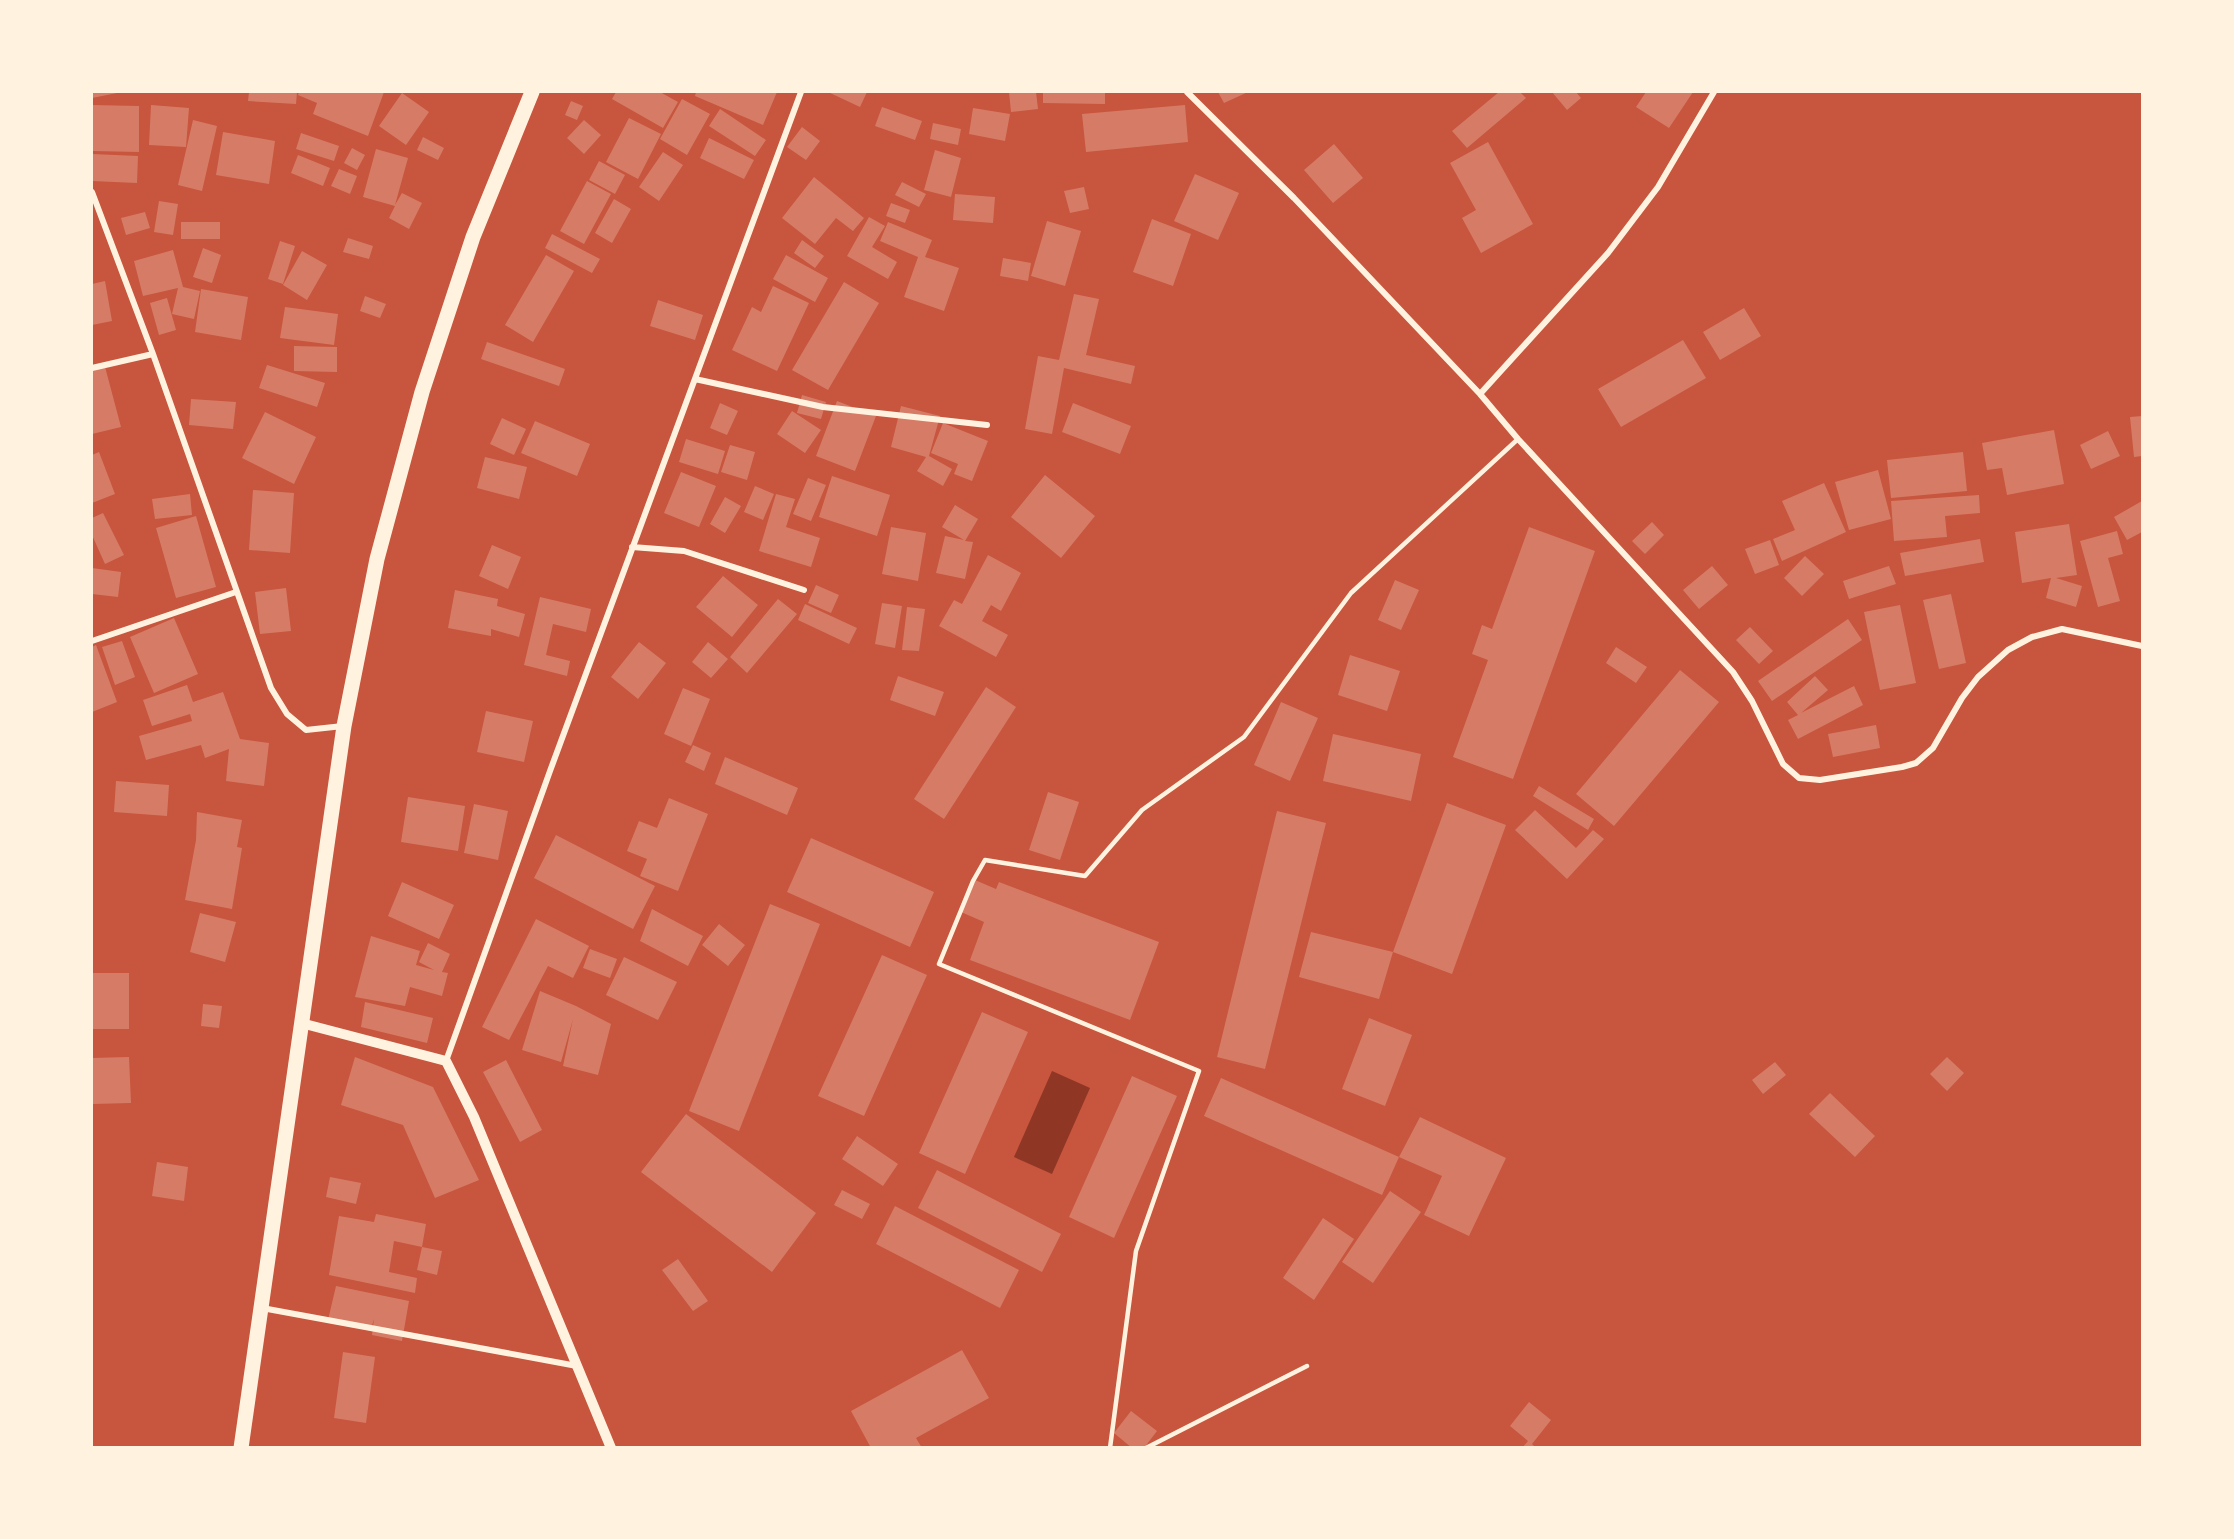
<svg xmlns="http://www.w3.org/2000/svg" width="2234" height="1539" font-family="'Source Sans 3',sans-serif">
  <rect width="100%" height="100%" fill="#c8553d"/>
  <!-- water -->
  <path fill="#8f3625" d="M1052 1071 1090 1088 1052 1174 1014 1157Z"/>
  <!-- building -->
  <path fill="#d67c66" d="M92 92H117V93L92 98Z
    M249 92H297L296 104 248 101Z
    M299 92H384L368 136 313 114 317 103 298 95Z
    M616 92H660L678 102 663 128 612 99Z
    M696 92H777L763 125 695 96Z
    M828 92H867L860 107Z
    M1009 92H1036L1038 109 1011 112Z
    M1043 92H1105V104L1043 103Z
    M1218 92H1248L1224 103Z
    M1499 92H1520L1526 98 1467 148 1452 131Z
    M1552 92H1576L1581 98 1567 110Z
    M1646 92H1693L1669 128 1636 107Z
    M402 93 429 112 406 145 379 126Z
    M682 99 710 114 687 155 660 139Z
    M571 101 583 106 577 120 565 115Z
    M92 105 139 106V152L92 151Z
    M151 105 189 108 186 147 149 145Z
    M1185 105 1188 142 1086 152 1082 114Z
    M882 107 922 121 915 140 875 126Z
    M973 108 1010 114 1005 141 969 134Z
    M720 109 766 140 755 156 709 126Z
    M629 118 661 134 638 179 606 162Z
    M193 120 217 126 202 191 178 185Z
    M584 120 601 135 584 154 567 138Z
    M933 123 961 129 958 145 930 139Z
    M802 127 820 141 806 160 787 147Z
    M223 132 275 141 269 184 216 175Z
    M301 133 339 146 334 161 296 149Z
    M423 137 444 148 438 160 417 150Z
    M709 138 754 160 744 179 700 158Z
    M1488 142 1533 224 1481 253 1462 218 1476 210 1450 163Z
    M1334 144 1363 178 1333 203 1304 170Z
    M352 148 365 155 357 170 344 163Z
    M376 149 408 158 395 205 402 193 422 203 409 229 389 218 395 206 363 197Z
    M935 150 961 158 951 197 924 190Z
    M663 152 683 165 659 201 639 187Z
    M92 154 138 156 137 183 92 181Z
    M298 155 330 168 323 186 291 173Z
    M599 161 625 175 615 194 589 180Z
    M339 169 357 176 350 194 331 186Z
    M1195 174 1239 193 1218 240 1174 221Z
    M814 177 864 218 853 231 836 218 815 244 782 218Z
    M587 181 611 194 584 244 560 231Z
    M902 182 926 194 919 207 895 195Z
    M1084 187 1089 209 1070 213 1064 191Z
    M955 194 995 197 993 223 953 220Z
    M614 199 631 209 612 243 595 233Z
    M159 201 178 204 173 235 154 232Z
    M891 203 910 210 905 223 886 216Z
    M145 212 150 228 126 235 121 218Z
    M869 217 885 226 872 247 897 262 888 279 847 256Z
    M1152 219 1191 234 1173 286 1133 272Z
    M1047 221 1081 231 1065 286 1031 276Z
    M181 222H220V239H181Z
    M888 222 932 240 925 257 959 268 944 311 904 297 918 257 880 241Z
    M552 234 600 259 592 273 545 248Z
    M348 238 373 246 369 259 343 252Z
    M802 240 824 256 815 268 794 253Z
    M280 241 295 246 283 284 268 279Z
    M203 248 221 255 212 283 193 277Z
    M173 250 183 287 200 291 194 319 172 314 178 288 143 296 134 261Z
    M302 251 327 265 307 300 283 285Z
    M546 255 574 271 533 342 505 325Z
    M786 255 828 278 815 302 773 279Z
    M1003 258 1031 263 1028 281 1000 276Z
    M105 281 112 321 92 325V284Z
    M844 282 879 303 828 390 792 370Z
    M773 286 809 303 777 371 732 350 752 307 761 312Z
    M201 289 248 297 241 340 195 332Z
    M1074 294 1099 299 1086 355 1135 366 1131 384 1064 368 1052 434 1025 429 1038 356 1059 360Z
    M365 296 386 304 380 318 360 311Z
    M167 298 176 330 159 335 150 303Z
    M658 300 703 315 695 340 650 326Z
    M285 307 338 314 334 345 280 338Z
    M1744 308 1761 336 1720 360 1703 332Z
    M1683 340 1706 378 1621 427 1598 389Z
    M487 342 565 369 559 386 481 359Z
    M294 346 337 347V372L294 371Z
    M104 363 121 427 92 434V366Z
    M267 365 325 383 317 407 259 388Z
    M802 395 826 402 821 419 797 413Z
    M191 399 236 402 233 429 189 425Z
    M837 401 876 416 855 471 816 456Z
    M720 403 738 411 727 435 710 428Z
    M1073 403 1131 426 1120 454 1062 432Z
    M901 406 940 416 929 456 952 469 943 486 917 471 926 457 891 447Z
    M792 411 821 430 805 453 777 434Z
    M265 412 316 437 294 484 242 458Z
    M2142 416V456L2134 457 2130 417Z
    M502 418 526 429 514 455 490 444Z
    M535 421 590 444 577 476 521 453Z
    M943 423 988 441 972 481 954 474 958 464 931 453Z
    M2054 430 2064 484 2007 495 2002 468 1987 470 1982 443Z
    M2108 431 2120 456 2091 469 2080 445Z
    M686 439 725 451 718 474 679 462Z
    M730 445 755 452 747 480 721 472Z
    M99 452 115 494 92 503V455Z
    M1963 452 1967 491 1891 498 1887 460Z
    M485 457 527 467 519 499 477 488Z
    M1878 470 1891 519 1849 530 1835 482Z
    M681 472 716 486 699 527 664 513Z
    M1045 475 1095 516 1061 558 1011 517Z
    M832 476 890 495 877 536 819 517Z
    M808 478 826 485 811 521 793 514Z
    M1824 483 1846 532 1782 561 1773 539 1795 530 1782 501Z
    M755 486 774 494 763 520 744 512Z
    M253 490 294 493 290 553 249 550Z
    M190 494 192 515 155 519 152 499Z
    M776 494 795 499 786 527 820 538 811 567 759 551Z
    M1979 495 1980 513 1945 516 1947 537 1894 541 1891 501Z
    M725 497 741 506 725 533 710 524Z
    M2142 501V532L2127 540 2114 517Z
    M955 505 978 519 965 541 973 542 965 579 936 573 945 536 964 540 942 527Z
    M103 513 124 555 105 564 92 535V518Z
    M196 516 216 587 176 598 156 528Z
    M1652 522 1664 535 1645 554 1632 541Z
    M2069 524 2077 575 2056 578 2082 586 2076 607 2046 598 2051 578 2022 583 2015 532Z
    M891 527 926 533 918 581 882 574Z
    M1529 527 1595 551 1513 779 1453 757 1488 660 1472 654 1482 625 1492 629Z
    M2117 531 2123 554 2108 558 2120 601 2098 607 2080 541Z
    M1980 539 1984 562 1905 576 1900 553Z
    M1770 540 1779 565 1755 574 1745 549Z
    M492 545 521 557 508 589 479 576Z
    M988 555 1021 573 1001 611 991 605 982 621 1008 635 996 657 939 626 954 600 962 604Z
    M1805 556 1824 574 1802 596 1784 578Z
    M1712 566 1728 585 1699 609 1683 590Z
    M1889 566 1896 584 1849 599 1843 581Z
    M92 568 121 572 118 597 92 594Z
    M723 576 758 605 732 637 696 607Z
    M1395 580 1419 590 1401 630 1378 620Z
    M816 585 839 595 831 613 808 603Z
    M286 588 291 631 260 634 255 592Z
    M455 590 498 599 497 606 525 614 519 637 491 629V636L448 628Z
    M1951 594 1966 663 1939 669 1923 600Z
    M540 597 591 609 586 632 553 624 546 655 570 661 567 676 524 665Z
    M778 599 797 614 747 673 730 657Z
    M882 603 902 606 895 648 875 644Z
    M805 604 857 628 849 644 798 620Z
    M1900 605 1916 683 1880 690 1864 612Z
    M907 607 925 609 919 651 902 650Z
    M174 618 198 674 154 693 130 637Z
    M1848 619 1862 640 1772 701 1758 681Z
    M1750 627 1773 651 1759 664 1736 640Z
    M122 641 135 677 115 685 102 647Z
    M639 642 666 663 638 699 611 677Z
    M708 642 728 659 711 678 692 662Z
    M96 645 117 702 92 712V647Z
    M1616 647 1647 667 1636 683 1606 663Z
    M1350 655 1400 671 1387 711 1338 695Z
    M1680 670 1719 702 1614 826 1576 794Z
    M898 676 944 692 935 716 890 700Z
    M1815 676 1828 690 1801 713 1854 686 1863 705 1798 739 1788 720 1798 715 1787 702Z
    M187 685 193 702 223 692 240 739 269 743 264 786 226 781 229 749 205 758 201 745 146 760 139 736 192 721 190 714 152 726 143 700Z
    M986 687 1016 707 944 819 914 799Z
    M683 688 710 699 691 746 664 734Z
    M1281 702 1318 718 1290 781 1254 765Z
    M486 711 533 721 524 762 477 752Z
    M1876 725 1880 748 1833 757 1828 734Z
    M1333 734 1421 754 1411 801 1323 781Z
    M693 745 711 753 704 771 685 762Z
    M725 757 798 788 787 815 715 784Z
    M116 781 169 785 167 816 114 812Z
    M1539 786 1594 819 1588 830 1533 796Z
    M1048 792 1079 802 1060 860 1029 850Z
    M408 797 465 806 458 851 401 842Z
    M669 798 708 814 678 891 640 876 647 859 627 851 639 821 657 828Z
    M1447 803 1506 825 1452 974 1393 952Z
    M474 804 508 811 498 860 464 853Z
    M1535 810 1576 848 1593 830 1604 839 1567 879 1515 830Z
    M1277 811 1326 823 1265 1069 1217 1057Z
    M197 812 242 820 237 847 242 848 232 909 185 900 196 840Z
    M556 835 655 886 633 929 534 878Z
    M811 838 934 892 910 947 787 892Z
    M975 880 996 889 999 882 1159 942 1130 1020 970 960 984 922 961 912Z
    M402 882 454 905 439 939 388 916Z
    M770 904 820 924 739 1131 689 1111Z
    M652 909 703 936 688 966 640 941Z
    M200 913 236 922 225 962 190 952Z
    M536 919 589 946 573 978 548 966 509 1040 482 1027Z
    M719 924 745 945 728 966 702 945Z
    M1311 932 1393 952 1379 999 1299 977Z
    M371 936 420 951 416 965 434 970 419 962 428 943 450 954 442 972 448 973 442 996 410 987 405 1006 355 997Z
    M590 949 617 959 610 978 583 968Z
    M882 955 927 975 864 1116 818 1096Z
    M624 957 677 982 658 1020 606 995Z
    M92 973H129V1029H92Z
    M540 991 576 1006 611 1024 598 1075 563 1066 573 1019 561 1062 522 1050Z
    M365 1002 433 1018 427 1043 361 1027Z
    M203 1004 222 1006 219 1028 201 1026Z
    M982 1012 1028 1032 965 1174 919 1153Z
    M1369 1018 1412 1035 1385 1106 1342 1089Z
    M129 1057 131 1103 92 1104V1058Z
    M355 1057 433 1087 479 1180 435 1198 403 1125 341 1105Z
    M1947 1057 1964 1073 1947 1091 1930 1074Z
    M506 1060 542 1130 520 1142 483 1072Z
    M1775 1062 1786 1075 1763 1094 1752 1080Z
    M1132 1076 1177 1096 1114 1238 1069 1217Z
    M1221 1078 1399 1157 1382 1195 1204 1116Z
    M1830 1093 1875 1136 1855 1157 1809 1114Z
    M686 1114 816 1213 772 1272 641 1172Z
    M1420 1117 1506 1158 1469 1236 1424 1215 1442 1176 1399 1157Z
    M857 1136 898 1164 883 1186 842 1159Z
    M157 1162 188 1167 184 1201 152 1196Z
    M937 1170 1061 1234 1042 1272 918 1208Z
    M330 1177 361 1183 356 1204 326 1197Z
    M842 1190 870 1204 862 1219 834 1205Z
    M1390 1191 1421 1212 1373 1283 1342 1262Z
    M895 1206 1019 1270 1000 1308 876 1244Z
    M376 1214 426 1224 422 1247 442 1251 437 1275 417 1270 422 1247 394 1241 389 1272 417 1278 415 1293 329 1275 339 1216 374 1222Z
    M1323 1218 1354 1239 1314 1300 1283 1278Z
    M678 1259 708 1301 693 1311 662 1270Z
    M336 1286 409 1301 402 1341 372 1335 374 1319 371 1329 328 1320Z
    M962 1350 989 1398 916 1438 922 1448H871L851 1411Z
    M343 1352 375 1357 366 1423 334 1418Z
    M1529 1402 1551 1420 1532 1444 1536 1448H1522L1528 1441 1510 1426Z
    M1131 1411 1157 1431 1144 1448H1132L1114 1433Z"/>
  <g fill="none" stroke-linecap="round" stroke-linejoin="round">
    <!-- service -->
    <path stroke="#fff3e0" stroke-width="4.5" d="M1110 1448 1136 1251 1199 1071 939 964 973 881 985 860 1085 876 1142 810 1244 737 1351 593 1518 439
      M1146 1448 1307 1366"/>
    <!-- minor -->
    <path stroke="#fff3e0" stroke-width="6" d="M1187 92 1294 198 1480 394 1518 439 1733 672 1752 701 1783 764 1799 778 1820 780 1902 767 1916 763 1933 748 1962 698 1978 677 2008 650 2032 637 2062 629 2142 646
      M92 192 153 354 271 688 287 714 306 730 343 726
      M92 368 153 354
      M695 379 823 407 987 425
      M1480 394 1608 253 1658 187 1714 92
      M632 547 684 551 804 590
      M92 641 236 592
      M446 1061 550 771 801 92
      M262 1308 577 1366"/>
    <!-- tertiary -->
    <path stroke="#fff3e0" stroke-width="10" d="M301 1023 446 1061 474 1117 611 1448"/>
    <!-- primary -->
    <path stroke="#fff3e0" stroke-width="15" d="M241 1448 344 726 377 559 422 392 473 237 532 92"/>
  </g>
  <!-- border -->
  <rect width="2234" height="1539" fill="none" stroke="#fff3e0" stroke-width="186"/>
</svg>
